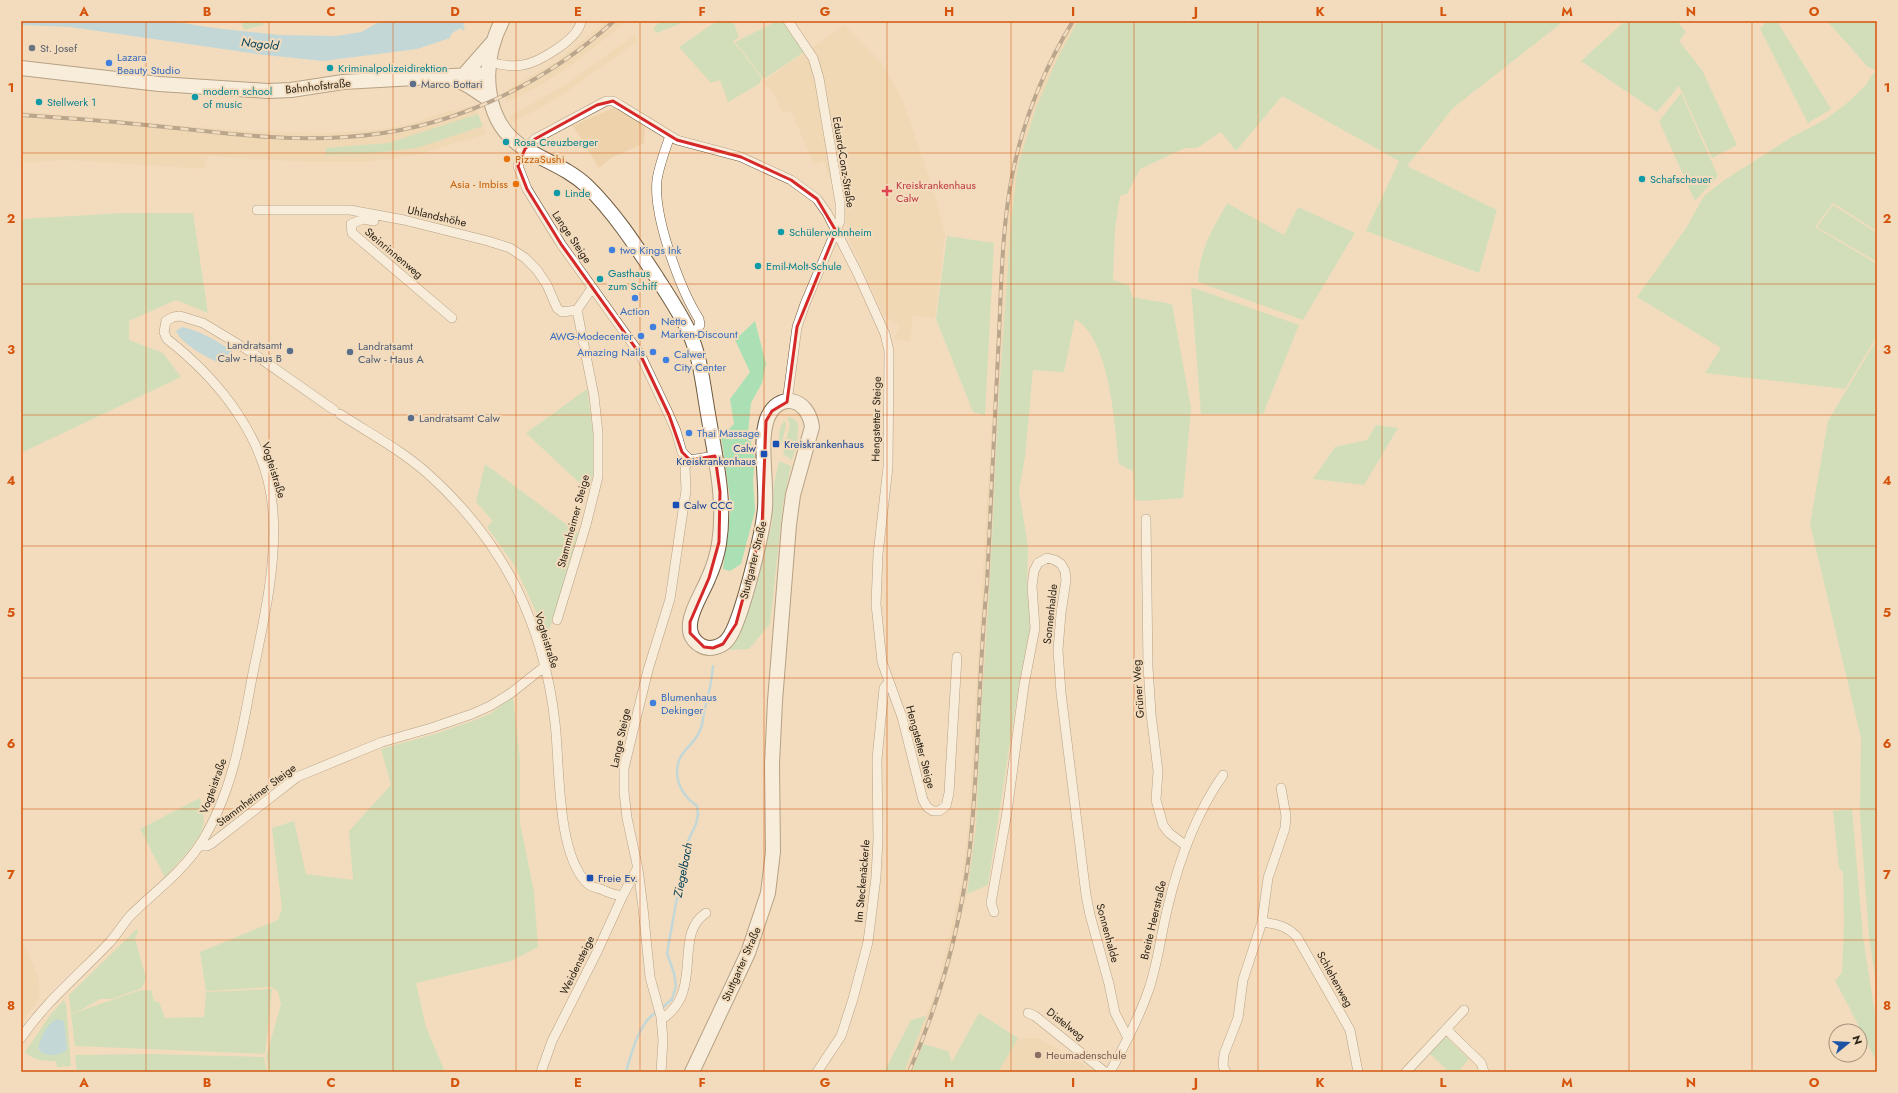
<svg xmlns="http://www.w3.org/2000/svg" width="1898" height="1093" font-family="Jost,sans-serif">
  <rect width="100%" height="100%" fill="#f3dcbd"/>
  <!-- built -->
  <path fill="#edd2ac" d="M607 21H627L576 62 542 84 507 103 503 92 555 62Z
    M1071 21H1078L1058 57 1036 108 1018 165 1011 221 999 395 990 581 976 828 969 887 951 961 942 992 912 1072H904L936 990 947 947 961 885 968 828 1000 279 1004 216 1013 160 1031 101 1052 51Z
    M845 25 881 62 903 100 936 198 945 235 935 318 913 316 910 342 894 339 899 326 883 315 848 236 840 182 832 183 823 161 814 165 791 111 783 113 773 93 762 82Z
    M634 35 638 41 571 89 543 107 511 123 509 116 565 85Z
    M474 105 478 114 388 143 325 148 326 155 439 141 483 126 486 134 420 154 367 162H305L208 156 204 169 68 160 21 163V111L243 131 328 133 383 129 413 123 439 114Z
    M617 106 645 125 644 143 611 158 599 168 573 126Z
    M21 938 38 975 40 993 38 1001 21 1025Z
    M1018 1038H1039L1097 1072H998Z"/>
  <!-- green -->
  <path fill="#abe0b5" d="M241 21H262L263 25 244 30Z
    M660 21H687L657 33 653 29Z
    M717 21H733L739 37 733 41 762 78 759 84 728 102 720 80 711 83 679 47Z
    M777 21H782L804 52 764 79 735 42Z
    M1078 21H1564L1453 108 1407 166 1497 210 1479 273 1366 231 1399 161 1282 96 1236 151 1221 132 1197 148H1185L1140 169 1127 194 1120 196 1115 229 1113 280 1129 285 1132 297 1172 304 1191 408 1183 498 1143 501 1135 500 1133 471 1119 464C1115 427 1110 338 1075 319L1064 372 1033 370 1025 457 1019 491 1028 546 1027 585 1030 627 1019 684 988 885 967 894 976 828 980 731 990 581 999 395 1011 221 1018 165 1036 108 1058 57Z
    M1625 21H1677L1686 32 1679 41 1702 70 1737 145 1712 158 1679 86 1657 112 1581 61Z
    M1767 21H1777L1831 109 1808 123 1760 29Z
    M1827 21H1877V71L1868 67Z
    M1874 72 1877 73V231L1833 203 1815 227 1877 264V336L1845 389 1705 373 1721 348 1637 297 1686 228 1704 196 1723 181 1790 138 1826 119 1847 103 1865 86Z
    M1681 93 1718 176 1695 201 1659 121Z
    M478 114 483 126 417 148 366 154 326 155 325 148 388 143Z
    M1227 203 1284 235 1298 207 1355 233 1303 320 1198 282C1199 251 1212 230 1227 203Z
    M1833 205 1877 233V262L1817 227Z
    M123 213H193L208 313 176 300 129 321V340L163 353 181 377 21 453V219Z
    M947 236 994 243 985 415 973 412 936 319Z
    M1191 287 1299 325 1263 414H1201Z
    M755 321 766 364 762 383 751 403 748 432 755 458 753 480 755 511 741 564 730 571 723 569 731 506 721 435 725 433 734 424 730 399 750 372 735 340Z
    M1877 339V990L1869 937 1860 816 1861 738 1810 524 1828 421Z
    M587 389 593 432 594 472 588 491 526 433Z
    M791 417 797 421C800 434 796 447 792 460L783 454 790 424 787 418Z
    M784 420 786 424 782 444 779 442V431Z
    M1376 425 1398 428 1364 485 1313 479 1335 447 1367 440Z
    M779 461 791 466 783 504 770 624 749 649 729 650 739 637 754 591 772 524 774 484Z
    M485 464 578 533 548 635 542 634 537 614 515 566 487 527 493 521 476 502Z
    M513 696 520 759V823L534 892 538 947 511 961 416 983 426 1027 445 1072H269L266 1057 281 1004 278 992 272 987 206 991 200 952 278 920 282 908 272 828 294 821 306 874 353 880 349 831 391 785 381 749 435 734 475 720 490 714Z
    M200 798C202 807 205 816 203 826 198 844 177 863 165 877L140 829Z
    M1852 809 1863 937 1877 1026V1063L1849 1007 1835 981 1842 972 1844 924 1843 872 1839 868 1833 811Z
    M137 929 138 932 135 939 146 978 142 988 112 999H100L81 1010 71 1013 69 995Z
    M272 989 265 1054 75 1046 71 1014 141 990H151L154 1001 159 1002 165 1018 204 1017 206 992Z
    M64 1000 66 1004 71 1066 57 1067 56 1061C44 1061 35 1061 25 1052L51 1014Z
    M979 1013 1018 1038 998 1072H912L923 1044 948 1051 952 1062Z
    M926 1016 904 1072H884L911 1020Z
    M1447 1038 1469 1059 1458 1072H1449L1429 1053 1442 1039Z
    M152 1054 264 1057 267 1072H77L75 1055Z"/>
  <!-- water -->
  <path fill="#89d1f7" d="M21 21H170L214 28 280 35 336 36 361 32 381 21H466L463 26 465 28 463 31 461 28 452 33 450 38 417 49 323 61 265 55 70 27 21 25Z
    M182 327C201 331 216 340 232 351L231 360 223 364C209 359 182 345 176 331Z
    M57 1019 64 1021 67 1050C58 1056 44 1058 38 1048 41 1038 46 1024 57 1019Z"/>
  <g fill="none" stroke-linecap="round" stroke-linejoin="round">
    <!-- stream -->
    <path stroke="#89d1f7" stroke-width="2.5" d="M661 1009 672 999 676 986 674 973 667 953 676 903 682 880 687 843 696 824 698 815 697 806C681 795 672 777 680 758 685 748 696 742 700 730 703 724 703 718 704 712 708 696 712 683 713 666
      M626 1072C631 1054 640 1020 657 1012"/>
    <!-- street casing -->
    <g stroke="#6e5a3f" stroke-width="10">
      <path id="street" d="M489 62C500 65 511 67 523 65 539 62 579 39 581 21
        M670 136C665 150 659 166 657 180 653 216 680 289 699 319L700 325 697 329 690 333
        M257 210H350L404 220 488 241 510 248 525 258 537 270 547 285 557 308 562 312 577 310
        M374 221 363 219 351 224 352 233 452 318
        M787 402 797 327 805 304 840 221V203L819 78 813 58 788 21
        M340 414C369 433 401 450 427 473 463 505 494 544 516 587 536 628 550 677 555 723 560 763 556 853 587 883 590 887 598 888 603 890 610 893 616 896 623 895
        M690 460 682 452 676 431 669 415 640 354 561 244 527 189 518 166 525 149 535 139 606 101H613L620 105 677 140 741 157 791 180 817 199 827 213 858 274 885 334 889 351 888 467 878 554 876 604 882 662 902 717 923 800 927 807 933 811H939L946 806 949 793 957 657
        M1146 519 1148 667 1151 714 1158 771 1156 800 1163 825 1169 833 1185 845
        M557 620 586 525 598 477V433L594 396 577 310 592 288
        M200 846H207L211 844 297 777 382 742 431 728 472 714 490 706 511 693 544 667
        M994 912 991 903 1007 812 1024 685 1035 628 1032 586 1034 571 1038 563 1047 558 1055 560 1061 564 1065 571 1066 580 1061 613 1058 650 1061 693 1086 895 1090 915 1109 984 1115 1013 1128 1038
        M1262 922C1277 924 1287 926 1297 937L1350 1030 1358 1072
        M1028 1013 1035 1016 1105 1072
        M662 1019C705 991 672 935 706 913
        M1446 1029 1481 1063 1484 1072
        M21 1038C46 1001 80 974 110 942 117 934 123 924 130 916 153 893 181 873 199 846 231 797 241 739 251 683 262 627 277 570 273 512 268 441 221 381 167 339L164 332 166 321 173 317 180 316 203 323 251 352 334 410
        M541 1072 552 1041 597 952 623 895 637 869
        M661 1072 663 1040 661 1017 650 977 643 908 638 869 627 818 624 792V768L648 670 670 599 686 490 685 467 690 460 715 456
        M817 1072 841 1036 853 999 868 942 876 877 878 839 877 759 884 688 889 682
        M1110 1072C1125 1045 1139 1018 1149 989 1158 962 1161 934 1168 906 1179 860 1195 815 1223 775
        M1226 1072 1223 1066 1224 1054 1238 1018 1243 980 1262 922 1268 878 1285 828 1286 816 1281 788
        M1406 1072 1464 1010"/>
    </g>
    <!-- primary casing -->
    <g stroke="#6e5a3f" stroke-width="16">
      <path id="primary" d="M502 21C481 62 481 121 524 148 545 161 569 169 587 186 614 212 636 246 657 278 668 295 680 313 689 332 701 358 703 386 708 414 715 456 726 501 719 544 717 556 713 568 708 579 701 597 676 630 700 645 709 651 722 647 728 639 741 623 763 532 765 508 767 483 759 442 767 419 778 391 808 397 812 427L793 495 789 525 775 701 772 764 773 852 768 893 748 953 692 1072
        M21 68 159 84 268 91 291 90 343 82 488 74
        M463 76 492 43
        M451 77 469 86 490 100"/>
    </g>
    <!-- street -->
    <use href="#street" stroke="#fff" stroke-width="9"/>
    <!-- primary -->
    <use href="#primary" stroke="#fff" stroke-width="14"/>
    <!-- rail casing -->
    <g stroke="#736553" stroke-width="4">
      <path id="rail" d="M21 115C66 118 111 121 155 126 219 132 282 142 346 137 446 131 540 88 614 21
        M909 1072C943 994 965 911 972 826 979 746 979 664 987 584 990 507 994 431 998 355 1001 299 1001 242 1010 187 1020 128 1042 72 1073 21"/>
    </g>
    <!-- rail -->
    <use href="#rail" stroke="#f3dcbd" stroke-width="2.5" stroke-dasharray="8" stroke-linecap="butt"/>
  </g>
  <!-- marked area -->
  <path d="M0 0H1898V1093H0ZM613 101 677 140 741 157 791 180 817 199 836 231 797 327 787 402 772 411 766 421 762 528 736 624 723 644 713 648 704 647 690 633V622L709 578 719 542 720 492 715 456 690 460 682 452 669 415 640 354 561 244 527 189 518 166 525 149 535 139 597 105Z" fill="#f3dcbd" fill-opacity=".55" fill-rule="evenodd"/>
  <path fill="none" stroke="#d62828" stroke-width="3" stroke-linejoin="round" d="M613 101 677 140 741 157 791 180 817 199 836 231 797 327 787 402 772 411 766 421 762 528 736 624 723 644 713 648 704 647 690 633V622L709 578 719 542 720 492 715 456 690 460 682 452 669 415 640 354 561 244 527 189 518 166 525 149 535 139 597 105Z"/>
  <!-- grid -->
  <path fill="none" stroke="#d5540d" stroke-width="1" stroke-opacity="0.55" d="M146 21V1072M269 21V1072M393 21V1072M516 21V1072M640 21V1072M764 21V1072M887 21V1072M1011 21V1072M1134 21V1072M1258 21V1072M1382 21V1072M1505 21V1072M1629 21V1072M1752 21V1072M21 153H1877M21 284H1877M21 415H1877M21 546H1877M21 678H1877M21 809H1877M21 940H1877"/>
  <!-- markers -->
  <circle fill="#6b7280" stroke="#f3dcbd" stroke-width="1.5" cx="32" cy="48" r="4"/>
  <g fill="#3f7fe0" stroke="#f3dcbd" stroke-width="1.5">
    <circle cx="109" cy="63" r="4"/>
    <circle cx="612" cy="250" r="4"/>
    <circle cx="635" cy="298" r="4"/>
    <circle cx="653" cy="327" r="4"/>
    <circle cx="641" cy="336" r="4"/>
    <circle cx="653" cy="352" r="4"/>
    <circle cx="666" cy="360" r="4"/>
    <circle cx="689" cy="433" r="4"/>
    <circle cx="653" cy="703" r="4"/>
  </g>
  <g fill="#0f9aa8" stroke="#f3dcbd" stroke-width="1.5">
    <circle cx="330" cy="68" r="4"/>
    <circle cx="195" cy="97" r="4"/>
    <circle cx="39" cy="102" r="4"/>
    <circle cx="506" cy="142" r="4"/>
    <circle cx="1642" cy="179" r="4"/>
    <circle cx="557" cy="193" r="4"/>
    <circle cx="781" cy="232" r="4"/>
    <circle cx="758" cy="266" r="4"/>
    <circle cx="600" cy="279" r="4"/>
  </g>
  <g fill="#5c6f8a" stroke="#f3dcbd" stroke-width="1.5">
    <circle cx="413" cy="84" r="4"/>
    <circle cx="290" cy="351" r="4"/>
    <circle cx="350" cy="352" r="4"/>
    <circle cx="411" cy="418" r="4"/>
  </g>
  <g fill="#e8710a" stroke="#f3dcbd" stroke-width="1.5">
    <circle cx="507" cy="159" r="4"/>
    <circle cx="516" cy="184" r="4"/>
  </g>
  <path fill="#e0444e" stroke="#f3dcbd" stroke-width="1.5" d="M885 185h4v4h4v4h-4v4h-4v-4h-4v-4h4z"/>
  <g fill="#1a4fb4" stroke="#f3dcbd" stroke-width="1.5">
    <rect x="772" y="440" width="8" height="8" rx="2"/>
    <rect x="760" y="450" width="8" height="8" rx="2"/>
    <rect x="672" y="501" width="8" height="8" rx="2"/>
    <rect x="586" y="874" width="8" height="8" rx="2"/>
  </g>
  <circle fill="#8d6e63" stroke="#f3dcbd" stroke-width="1.5" cx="1038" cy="1055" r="4"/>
  <g text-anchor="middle" stroke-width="4" stroke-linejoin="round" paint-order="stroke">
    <!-- worship labels -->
    <g font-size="11" fill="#5b616d" stroke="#f3dcbd" text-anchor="start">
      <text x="40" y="52">St. Josef</text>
    </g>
    <!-- shop labels -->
    <g font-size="11" fill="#366cbe" stroke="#f3dcbd" text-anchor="start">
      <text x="117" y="61">Lazara<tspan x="117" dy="13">Beauty Studio</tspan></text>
      <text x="620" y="254">two Kings Ink</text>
      <text x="635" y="315" text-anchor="middle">Action</text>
      <text x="661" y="325">Netto<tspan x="661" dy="13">Marken-Discount</tspan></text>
      <text x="633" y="340" text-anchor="end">AWG-Modecenter</text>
      <text x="645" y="356" text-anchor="end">Amazing Nails</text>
      <text x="674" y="358">Calwer<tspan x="674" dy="13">City Center</tspan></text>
      <text x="697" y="437">Thai Massage</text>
      <text x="661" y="701">Blumenhaus<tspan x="661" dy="13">Dekinger</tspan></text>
    </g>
    <!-- culture labels -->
    <g font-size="11" fill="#0d838f" stroke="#f3dcbd" text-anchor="start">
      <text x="338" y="72">Kriminalpolizeidirektion</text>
      <text x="203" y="95">modern school<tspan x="203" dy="13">of music</tspan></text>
      <text x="47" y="106">Stellwerk 1</text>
      <text x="514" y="146">Rosa Creuzberger</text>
      <text x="1650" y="183">Schafscheuer</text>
      <text x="565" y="197">Linde</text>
      <text x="789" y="236">Schülerwohnheim</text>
      <text x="766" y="270">Emil-Molt-Schule</text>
      <text x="608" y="277">Gasthaus<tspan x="608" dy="13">zum Schiff</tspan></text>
    </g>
    <!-- service labels -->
    <g font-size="11" fill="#4e5e75" stroke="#f3dcbd" text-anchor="start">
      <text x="421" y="88">Marco Bottari</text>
      <text x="282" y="349" text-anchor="end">Landratsamt<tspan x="282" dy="13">Calw - Haus B</tspan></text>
      <text x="358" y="350">Landratsamt<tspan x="358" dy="13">Calw - Haus A</tspan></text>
      <text x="419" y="422">Landratsamt Calw</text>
    </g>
    <!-- street labels -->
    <g font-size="11" fill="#2d2419" stroke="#f3dcbd">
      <text transform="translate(318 86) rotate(-6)" y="4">Bahnhofstraße</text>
      <text transform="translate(844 162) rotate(81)" y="4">Eduard-Conz-Straße</text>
      <text transform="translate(437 216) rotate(13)" y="4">Uhlandshöhe</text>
      <text transform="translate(572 237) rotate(56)" y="4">Lange Steige</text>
      <text transform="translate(394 253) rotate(40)" y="4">Steinrinnenweg</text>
      <text transform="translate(876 419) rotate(-89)" y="4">Hengstetter Steige</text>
      <text transform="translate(274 470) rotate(73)" y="4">Vogteistraße</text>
      <text transform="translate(573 521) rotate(-75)" y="4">Stammheimer Steige</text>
      <text transform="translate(753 560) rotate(-76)" y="4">Stuttgarter Straße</text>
      <text transform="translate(1050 614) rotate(-84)" y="4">Sonnenhalde</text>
      <text transform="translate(547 640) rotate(73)" y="4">Vogteistraße</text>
      <text transform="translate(1138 689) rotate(-94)" y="4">Grüner Weg</text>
      <text transform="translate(620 738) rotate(-78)" y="4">Lange Steige</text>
      <text transform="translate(921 747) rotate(75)" y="4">Hengstetter Steige</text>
      <text transform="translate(213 786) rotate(-70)" y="4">Vogteistraße</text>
      <text transform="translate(256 795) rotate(-37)" y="4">Stammheimer Steige</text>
      <text transform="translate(862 881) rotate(-85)" y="4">Im Steckenäckerle</text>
      <text transform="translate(1153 920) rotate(-77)" y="4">Breite Heerstraße</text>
      <text transform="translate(1108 933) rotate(75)" y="4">Sonnenhalde</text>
      <text transform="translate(741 964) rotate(-66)" y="4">Stuttgarter Straße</text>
      <text transform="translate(577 965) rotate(-64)" y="4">Weidensteige</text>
      <text transform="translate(1335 979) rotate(61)" y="4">Schlehenweg</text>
      <text transform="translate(1066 1024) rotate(38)" y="4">Distelweg</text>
    </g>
    <!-- food labels -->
    <g font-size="11" fill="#c56008" stroke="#f3dcbd" text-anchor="start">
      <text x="515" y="163">PizzaSushi</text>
      <text x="508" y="188" text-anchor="end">Asia - Imbiss</text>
    </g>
    <!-- health labels -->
    <g font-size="11" fill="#be3a42" stroke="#f3dcbd" text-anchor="start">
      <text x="896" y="189">Kreiskrankenhaus<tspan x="896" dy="13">Calw</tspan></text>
    </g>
    <!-- transit labels -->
    <g font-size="11" fill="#164399" stroke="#f3dcbd" text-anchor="start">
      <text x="784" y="448">Kreiskrankenhaus</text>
      <text x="756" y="452" text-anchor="end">Calw<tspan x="756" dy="13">Kreiskrankenhaus</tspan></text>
      <text x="684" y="509">Calw CCC</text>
      <text x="598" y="882">Freie Ev.</text>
    </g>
    <!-- education labels -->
    <g font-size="11" fill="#785e54" stroke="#f3dcbd" text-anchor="start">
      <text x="1046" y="1059">Heumadenschule</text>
    </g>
    <!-- water labels -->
    <g font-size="12" font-style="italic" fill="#003f58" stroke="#f3dcbd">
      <text transform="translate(260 44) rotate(6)" y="4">Nagold</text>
      <text transform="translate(683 870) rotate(-79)" y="4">Ziegelbach</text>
    </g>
  </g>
  <!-- border -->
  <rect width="1898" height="1093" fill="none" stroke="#f3dcbd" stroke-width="44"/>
  <!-- north arrow -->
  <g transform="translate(1848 1043) rotate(72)"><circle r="19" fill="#f3dcbd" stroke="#a4927b"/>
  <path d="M0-3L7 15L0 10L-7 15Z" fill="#1c53a4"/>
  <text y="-6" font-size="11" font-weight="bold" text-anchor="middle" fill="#2d2419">N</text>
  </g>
  <rect x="22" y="22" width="1854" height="1049" fill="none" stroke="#d5540d" stroke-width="1.5"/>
  <g font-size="13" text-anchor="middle" font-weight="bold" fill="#d5540d">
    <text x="84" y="16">A</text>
    <text x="207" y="16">B</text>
    <text x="331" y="16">C</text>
    <text x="455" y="16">D</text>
    <text x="578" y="16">E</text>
    <text x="702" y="16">F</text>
    <text x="825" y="16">G</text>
    <text x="949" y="16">H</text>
    <text x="1073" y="16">I</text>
    <text x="1196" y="16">J</text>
    <text x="1320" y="16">K</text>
    <text x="1443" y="16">L</text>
    <text x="1567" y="16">M</text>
    <text x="1691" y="16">N</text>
    <text x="1814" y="16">O</text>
    <text x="11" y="92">1</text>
    <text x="1887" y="92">1</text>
    <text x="11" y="223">2</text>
    <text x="1887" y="223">2</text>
    <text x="11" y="354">3</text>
    <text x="1887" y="354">3</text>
    <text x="11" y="485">4</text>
    <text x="1887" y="485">4</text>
    <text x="11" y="617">5</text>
    <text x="1887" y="617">5</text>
    <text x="11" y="748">6</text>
    <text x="1887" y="748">6</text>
    <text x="11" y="879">7</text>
    <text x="1887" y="879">7</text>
    <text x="11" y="1010">8</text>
    <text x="1887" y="1010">8</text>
    <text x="84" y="1087">A</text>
    <text x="207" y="1087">B</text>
    <text x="331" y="1087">C</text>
    <text x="455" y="1087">D</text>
    <text x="578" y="1087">E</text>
    <text x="702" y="1087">F</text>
    <text x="825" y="1087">G</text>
    <text x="949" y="1087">H</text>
    <text x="1073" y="1087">I</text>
    <text x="1196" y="1087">J</text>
    <text x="1320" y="1087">K</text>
    <text x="1443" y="1087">L</text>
    <text x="1567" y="1087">M</text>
    <text x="1691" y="1087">N</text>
    <text x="1814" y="1087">O</text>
  </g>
</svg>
